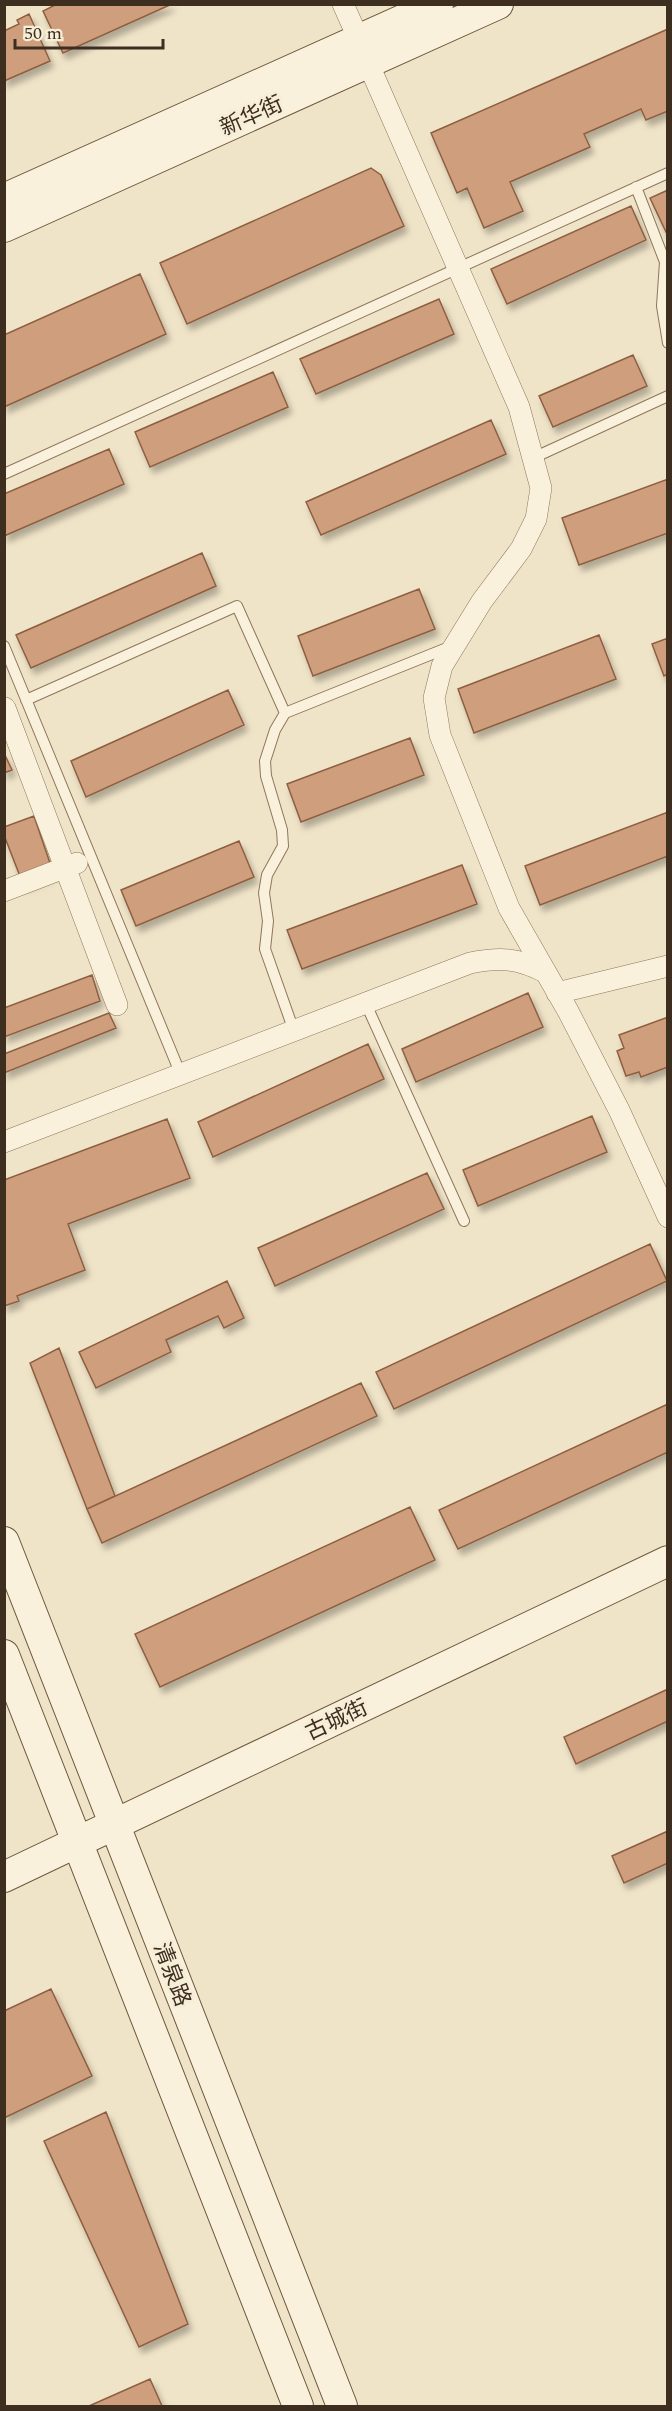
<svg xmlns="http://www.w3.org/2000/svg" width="672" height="2411" font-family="Spectral,'Noto Sans SC',serif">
  <defs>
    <filter id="shadow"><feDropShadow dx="3.5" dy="6" stdDeviation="3" flood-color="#0004"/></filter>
  </defs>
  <rect width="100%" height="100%" fill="#f0e4c8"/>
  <!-- building -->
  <path fill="#cf9f7d" stroke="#8d5f41" stroke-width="1.5" filter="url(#shadow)" d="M57 4H172L63 53 43 11Z
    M29 14 50 61 4 81V31L19 24 17 20Z
    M668 29V111L646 120 641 109 584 134 590 147 510 182 523 211 484 228 467 188 457 193 431 133Z
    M371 168 381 175 404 226 187 324 160 263Z
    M668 190V231L666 232 650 198Z
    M631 206 646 240 507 304 491 269Z
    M140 274 166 334 4 407V335Z
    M439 299 454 334 316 394 300 359Z
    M633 355 647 386 553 427 539 396Z
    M273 372 288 407 150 467 135 432Z
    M491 420 506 454 321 535 306 502Z
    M109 449 124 484 4 536V494Z
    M668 479V533L579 565 562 518Z
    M202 553 216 586 31 668 16 635Z
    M419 589 435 629 313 676 298 636Z
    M599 635 616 679 474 733 458 689Z
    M668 638V674L664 676 652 644Z
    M228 690 244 725 86 797 71 761Z
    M410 738 424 775 301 822 287 784Z
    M4 753 12 770 4 773Z
    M668 812V856L540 905 525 866Z
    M34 816 53 872 23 884 4 835V827Z
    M239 841 254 877 136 926 121 890Z
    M462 865 477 904 302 969 287 930Z
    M92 975 100 1001 4 1037V1008Z
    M528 993 543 1027 416 1082 402 1049Z
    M109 1013 116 1028 4 1073V1054Z
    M668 1017V1067L641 1077 639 1072 626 1076 617 1051 624 1048 619 1035Z
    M368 1044 384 1079 213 1157 198 1122Z
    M592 1116 607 1152 478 1206 463 1170Z
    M167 1119 190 1178 68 1224 85 1270 17 1296 19 1301 4 1306V1180Z
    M427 1173 444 1209 275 1286 258 1248Z
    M650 1244 667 1281 394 1409 376 1372Z
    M227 1281 244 1318 224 1328 218 1316 166 1340 171 1352 96 1388 79 1352Z
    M59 1348 115 1496 87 1509 30 1363Z
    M361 1383 377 1416 102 1543 87 1509Z
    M668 1404V1452L458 1549 439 1510Z
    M410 1507 435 1560 160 1687 135 1634Z
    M668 1689V1721L576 1764 564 1737Z
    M668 1831V1863L624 1883 612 1856Z
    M51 1989 92 2076 4 2118V2011Z
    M106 2112 188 2324 139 2347 44 2141Z
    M150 2379 162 2406H89Z"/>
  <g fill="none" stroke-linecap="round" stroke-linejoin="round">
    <!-- lane casing -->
    <g stroke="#8d765c" stroke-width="12">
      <path id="lane" d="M636 187 665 262 662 306 668 343
        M533 458 668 396
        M4 474 668 173
        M4 646 181 1075
        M26 700 237 606 285 713
        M366 1004 464 1221
        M294 1031 265 949 268 921 264 893 267 875 283 846 282 830 266 776 265 761 275 730 285 713 452 646"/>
    </g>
    <!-- street casing -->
    <g stroke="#8d765c" stroke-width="22">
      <path id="street" d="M343 4 359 40
        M368 63 519 407 541 488 536 519 521 549 482 601 442 666 434 698 440 735 509 908 568 1011 619 1110 668 1217
        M5 708 117 1005
        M4 891 77 863
        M557 993 668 966
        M4 1142 470 963C501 957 517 958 545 972"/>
    </g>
    <!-- secondary casing -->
    <g stroke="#6f573f" stroke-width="32">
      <path id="secondary" d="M4 199 438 4
        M4 227 498 4
        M4 1542 342 2406
        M4 1655 298 2406
        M4 1877 668 1561"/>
    </g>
    <!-- lane -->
    <use href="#lane" stroke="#faf1dc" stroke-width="10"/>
    <!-- street -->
    <use href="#street" stroke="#faf1dc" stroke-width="21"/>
    <!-- secondary -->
    <use href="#secondary" stroke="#faf1dc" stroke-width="30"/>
  </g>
  <g text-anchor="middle" stroke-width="6" stroke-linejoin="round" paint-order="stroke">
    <!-- street labels -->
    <g font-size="22" fill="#3d2e20" stroke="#f7eed8">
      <text transform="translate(251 115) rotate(-24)" y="8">新华街</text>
      <text transform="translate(336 1719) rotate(-25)" y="8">古城街</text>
      <text transform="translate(173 1974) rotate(69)" y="8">清泉路</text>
    </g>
  </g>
  <!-- border -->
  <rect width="672" height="2411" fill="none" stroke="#3d2e20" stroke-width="12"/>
  <!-- scale -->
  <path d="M15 39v9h148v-9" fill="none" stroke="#3d2e20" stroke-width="3"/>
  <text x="24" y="39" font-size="18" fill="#3d2e20" stroke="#f7eed8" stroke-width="4.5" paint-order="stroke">50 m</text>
</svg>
